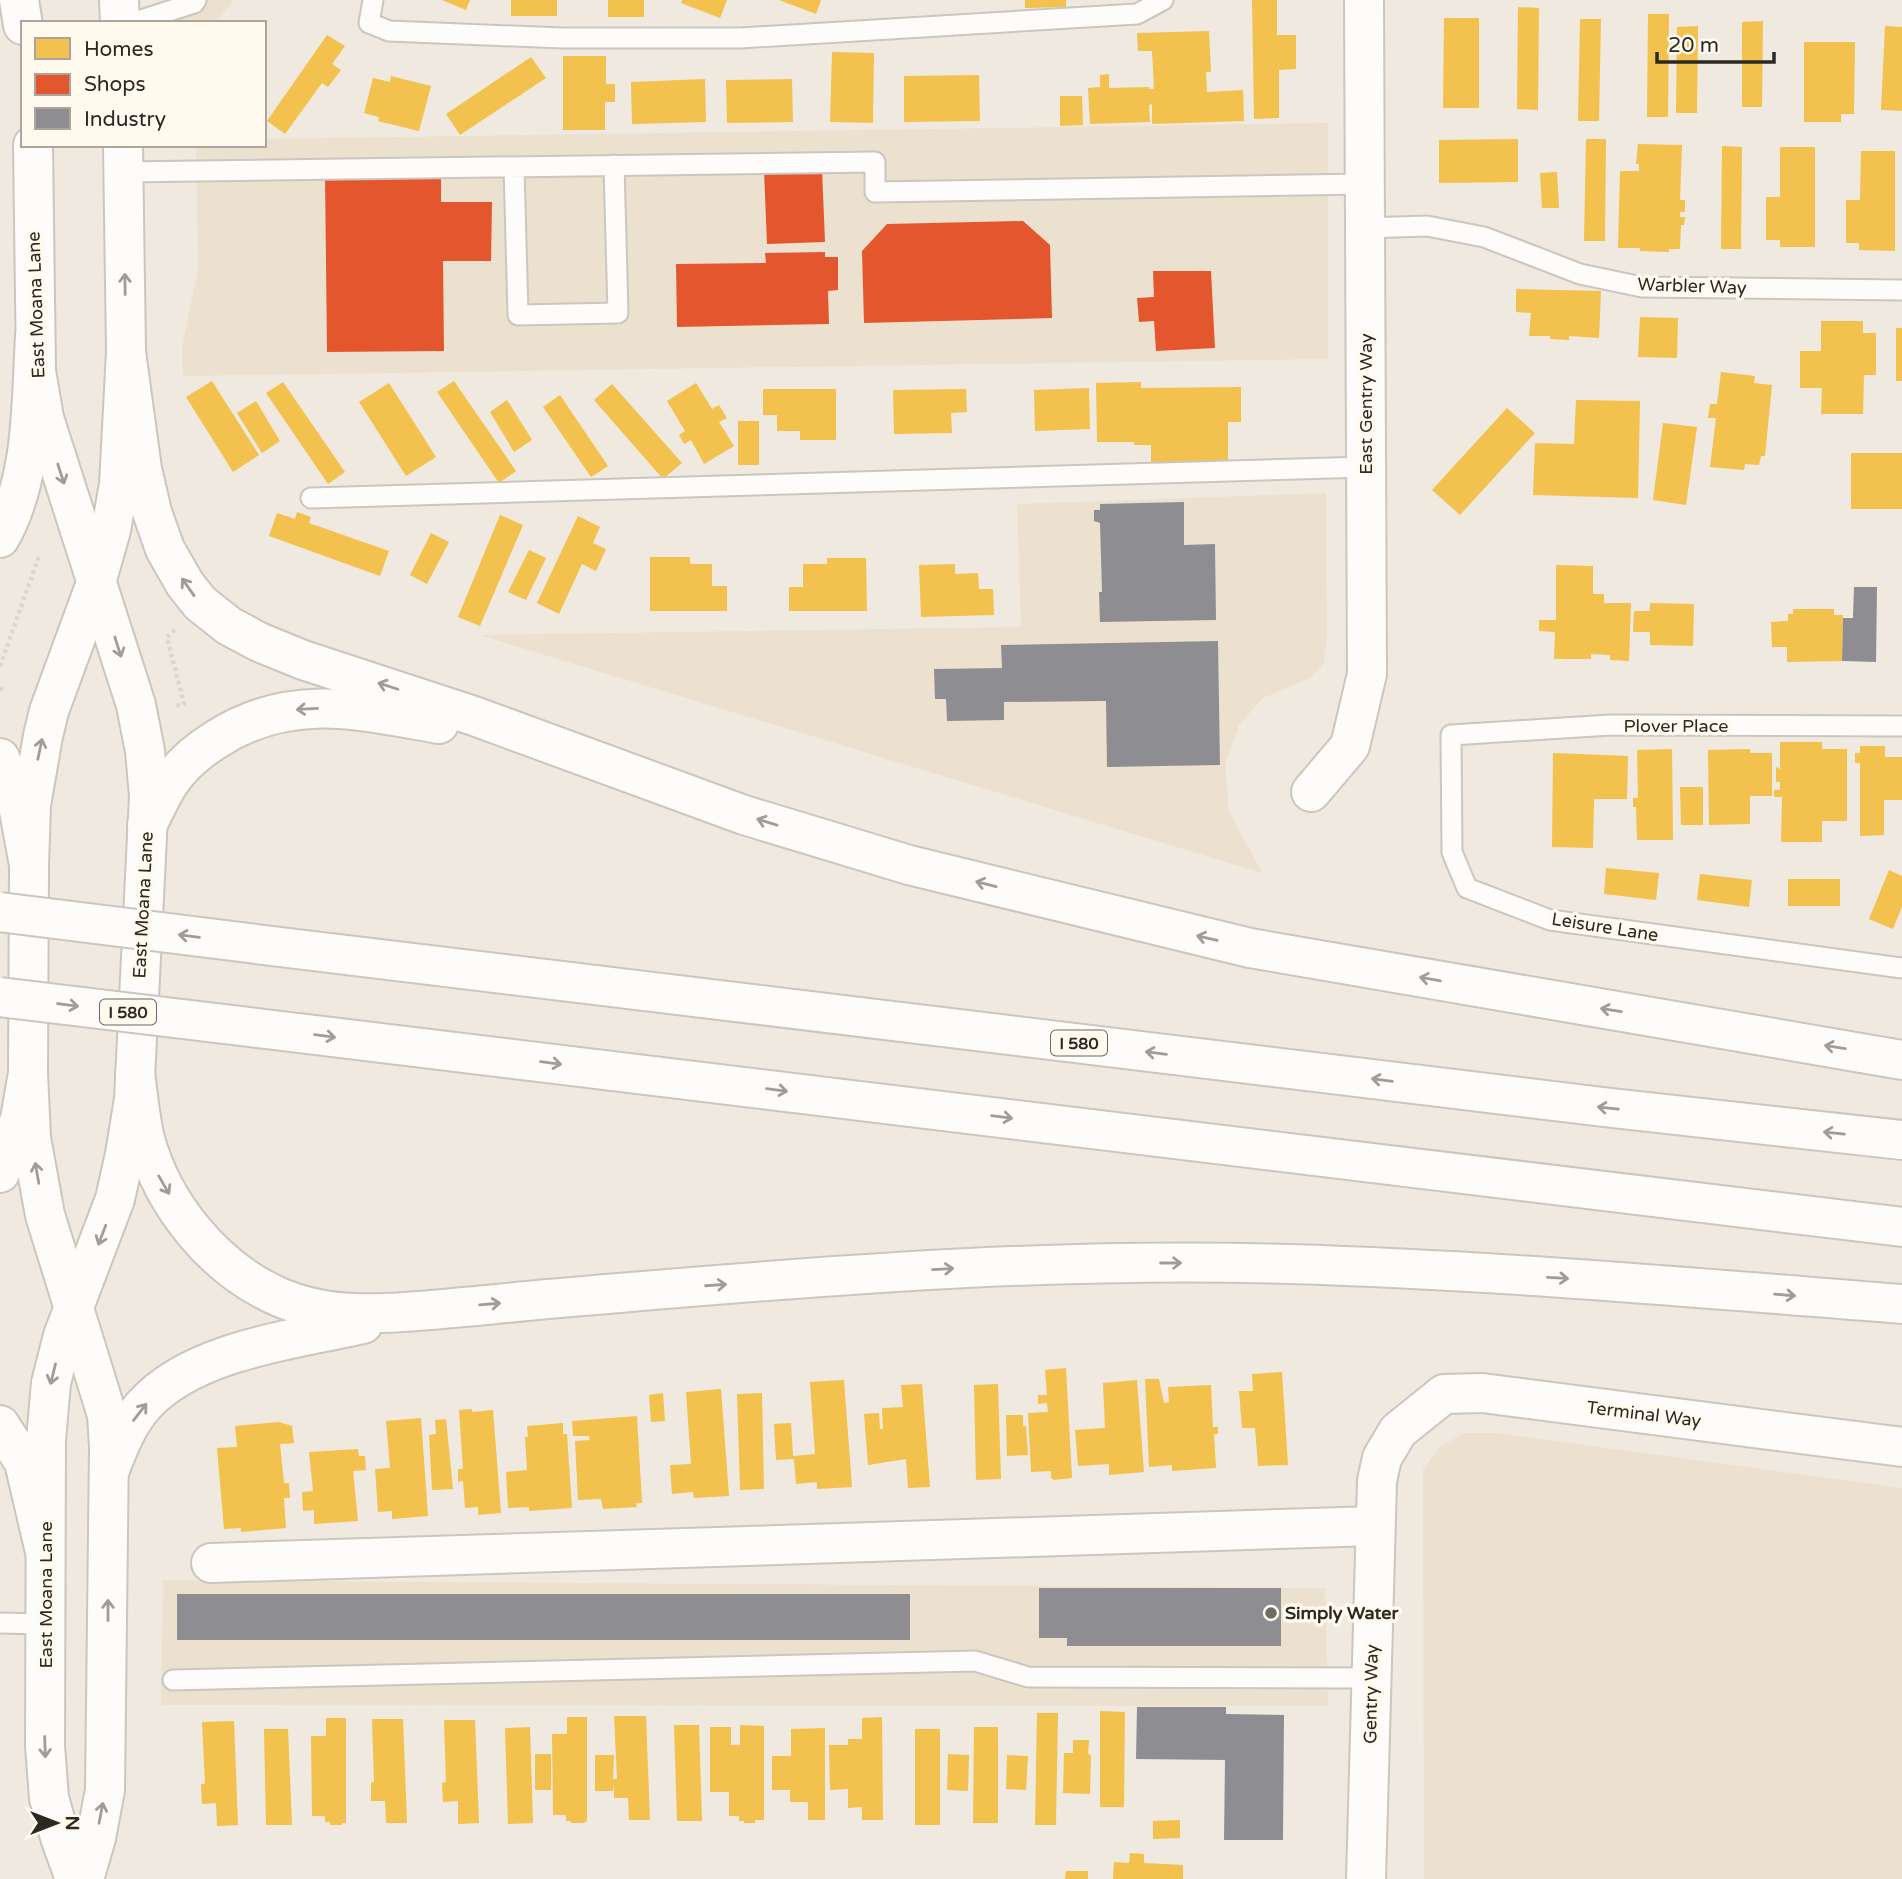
<svg xmlns="http://www.w3.org/2000/svg" width="1902" height="1879" font-family="'Varela Round',sans-serif">
  <rect width="100%" height="100%" fill="#efe9df"/>
  <!-- built -->
  <path fill="#ece1cf" d="M174 0H234L215 23H174Z
    M1328 123V359L183 376 182 346 198 269 196 145H264V139Z
    M1326 493 1327 635 1324 664 1310 678 1263 698 1239 725 1225 764 1229 811 1262 873 479 635 1021 627 1017 504Z
    M1464 1433H1497L1902 1488V1879H1424L1423 1469 1440 1447Z
    M163 1580 1325 1588 1328 1706 161 1705Z"/>
  <!-- homes -->
  <path fill="#f2c14e" d="M442 0H470L466 10Z
    M511 0H557V16H511Z
    M608 0H644V17H608Z
    M682 0H727L720 18 681 3Z
    M779 0H821L816 14Z
    M1025 0H1066V7L1025 8Z
    M1252 0H1277V35H1296V69L1279 70V118L1254 119Z
    M1518 7 1539 8 1538 110 1517 109Z
    M1648 14H1669L1668 117H1647Z
    M1444 18H1479V108H1443Z
    M1580 19H1601L1599 121H1578Z
    M1763 21 1762 107H1742V22Z
    M1698 26 1697 113H1676L1677 27Z
    M1885 26 1902 27V111L1881 110Z
    M1209 31 1211 72H1206L1207 92 1243 90 1244 121 1152 124V104L1149 105 1150 122 1090 124 1088 88 1100 87V75L1109 74V88L1149 87V89H1154L1152 51H1138L1137 33Z
    M327 35 345 46 332 64 341 70 328 87 322 83 285 134 267 121Z
    M1804 42H1855L1854 114H1841V122H1804Z
    M832 52 874 53 873 123 830 122Z
    M563 56H606V84H615V102H605V130H563Z
    M531 57 546 78 460 135 446 114Z
    M979 75 980 121 904 122V76Z
    M391 76 431 86 419 131 378 121 379 117 364 113 373 78 390 82Z
    M705 79 706 122 632 124 631 82Z
    M792 79 793 122 727 123 726 80Z
    M1060 96H1082L1083 125 1060 126Z
    M1518 139V182L1439 183V140Z
    M1586 139H1606L1605 241H1584Z
    M1638 144 1682 145 1680 200H1685V212H1680V217H1685L1684 225H1681L1680 249H1669V252L1640 251V248H1618L1620 171H1639V164H1636Z
    M1722 146 1742 147 1741 249H1721Z
    M1780 147H1815V247H1780V240H1766V197H1780Z
    M1861 151H1895V251L1859 250V243H1846V200H1860Z
    M1557 172 1559 208H1542L1540 173Z
    M1516 289 1601 291 1599 338 1569 336V340L1550 339V336H1529L1531 313 1516 312Z
    M1640 317 1678 318 1677 358 1638 357Z
    M1821 321H1863V333H1876V375H1864L1863 414H1821L1822 388H1800V351H1821Z
    M1896 328H1902V381H1896Z
    M1721 372 1755 376 1754 383 1772 385 1765 456H1761L1759 465 1745 464 1744 470 1710 467 1716 418H1708L1710 404H1717Z
    M212 381 259 455 233 472 186 397Z
    M454 381 516 471 499 483 437 392Z
    M283 382 345 472 328 484 266 393Z
    M1141 382V388L1241 387V422H1228V465L1151 466V445H1134V442H1097L1096 383Z
    M389 383 436 457 406 476 359 402Z
    M696 383 712 409 719 405 727 418 719 422 734 446 704 464 691 440 684 444 679 435 685 431 667 401Z
    M612 384 682 463 663 479 594 400Z
    M1089 388 1090 429 1035 431 1034 390Z
    M763 389H836V440H800V431H777V415H763Z
    M966 389 967 412 951 413 952 433 894 434 893 390Z
    M560 395 608 466 591 477 543 407Z
    M507 400 532 440 514 452 490 412Z
    M1576 400 1640 401 1638 498 1533 495 1535 443 1574 444Z
    M256 401 280 441 262 453 237 413Z
    M1507 408 1535 433 1460 515 1432 490Z
    M738 421H759V465H738Z
    M1663 423 1697 427 1686 505 1653 500Z
    M1851 453H1902V509H1851Z
    M297 512 311 517 309 523 389 551 380 576 269 536 277 513 295 519Z
    M500 515 523 525 480 626 458 617Z
    M578 516 600 527 593 543 606 549 596 571 582 564 559 614 537 603Z
    M431 533 449 542 427 584 410 575Z
    M529 550 546 558 526 600 508 592Z
    M650 557H690V564H712V586H727V611H650Z
    M827 558H866L867 611H789V587H803V564H827Z
    M955 564V574L978 573 979 589H993L994 615 921 617 919 565Z
    M1556 565 1593 566V594H1604V603H1631L1629 661 1610 660V655L1591 654V659H1554L1555 632 1539 631V620H1556Z
    M1650 603 1694 604 1693 646 1650 645V632H1633L1634 611H1650Z
    M1793 609H1834V615H1843L1842 661 1787 662V647H1772L1771 622 1788 621V614H1793Z
    M1780 742H1822V749H1847V821H1822V842H1781L1782 797H1774V790H1780V782H1776V767L1780 769Z
    M1860 746H1885V757H1902V800H1884V835L1860 836V763H1855V753H1860Z
    M1672 749 1673 840H1637L1636 807H1633V798H1638L1637 750Z
    M1750 749V753H1772V796H1750V824L1709 825 1708 750Z
    M1553 753 1628 756 1627 799H1594L1593 848 1552 847Z
    M1680 787H1703V825H1681Z
    M1606 868 1659 873 1656 900 1604 894Z
    M1889 870 1902 876V907L1893 929 1869 919Z
    M1700 874 1752 880 1749 907 1697 900Z
    M1788 879H1840V906H1788Z
    M1066 1368 1072 1478 1054 1480 1051 1478V1471L1031 1472 1028 1413 1048 1412 1047 1403 1038 1404V1395H1047L1045 1370Z
    M1282 1372 1288 1465 1258 1466 1255 1428H1242L1239 1391H1253L1252 1374Z
    M1145 1379H1159L1164 1403 1169 1402 1168 1387 1211 1385 1213 1427H1218V1434H1214L1216 1468 1172 1471V1465L1149 1467Z
    M844 1380 852 1487 817 1489V1482L796 1484 794 1459 776 1460 774 1424 791 1423 793 1456 815 1454 810 1382Z
    M1137 1380 1144 1472 1109 1475V1464L1078 1466 1075 1430 1105 1428 1103 1383Z
    M922 1384 930 1487 908 1488 906 1459 868 1465 864 1414 879 1413 880 1429H883L882 1408 903 1407 901 1385Z
    M998 1384 1001 1479 976 1480 974 1385Z
    M721 1389 729 1496 694 1498 693 1492 672 1494 670 1465 691 1464 686 1392Z
    M663 1393 665 1421 651 1422 649 1395Z
    M762 1393 764 1489 740 1490 737 1394Z
    M472 1409V1412L493 1410 501 1513 478 1515V1507L465 1508 463 1481 458 1482V1469H463L459 1410Z
    M1006 1415H1023V1426H1026L1028 1455 1007 1456Z
    M637 1416 642 1503H636L637 1507 603 1509 601 1499 578 1500 575 1441 590 1440 589 1436H573L572 1421Z
    M421 1418 428 1516 392 1519V1511L378 1512 375 1469 390 1468 386 1421Z
    M446 1419 453 1489 432 1490 429 1435 436 1434 435 1420Z
    M279 1422 292 1426 294 1443 280 1444 284 1483H289L290 1498H284L286 1528 241 1532V1528L224 1529 217 1448 237 1447 235 1426Z
    M563 1423V1434H567L572 1508 529 1511V1507L508 1508 506 1472 527 1470 525 1437H528L527 1426Z
    M358 1449 359 1456H365L366 1470 353 1471 358 1521 314 1524V1510L303 1511 302 1492 313 1491 309 1452Z
    M1100 1711 1125 1712 1124 1807H1100Z
    M1037 1713H1058L1056 1825H1035Z
    M614 1716H646L650 1820H629L628 1798H614V1783L613 1791H595V1755H614L613 1779H617Z
    M567 1717H587V1821L583 1823H571V1821H566V1815H553L552 1734H567Z
    M882 1717 883 1820H862V1807L848 1808V1789L830 1790 829 1745H848V1739H862V1718Z
    M326 1718H346V1823H342V1825H330V1822H325V1816H312L311 1736H326Z
    M372 1719H403L407 1823H386L385 1801H371V1782H374Z
    M444 1720H475L479 1823 458 1824V1801L443 1802 442 1783 446 1782Z
    M234 1721 238 1825 217 1826 216 1803 202 1804 201 1784H205L202 1722Z
    M674 1725H699L702 1821H677Z
    M740 1725 764 1726V1820H755V1823H744V1821H739V1816H729V1792H710V1727H731V1745H740Z
    M530 1727 533 1823 508 1824 505 1728Z
    M974 1727H998V1823H973Z
    M825 1728V1820H808V1802H790V1790H772V1756H791V1729Z
    M264 1729H288L292 1825H266Z
    M915 1729H940V1825H915Z
    M1073 1740H1089L1088 1754 1091 1755 1090 1794 1063 1793 1064 1753H1073Z
    M535 1754H551V1790H535Z
    M948 1754 969 1755 968 1791 947 1790Z
    M1007 1755 1028 1756 1026 1790 1006 1789Z
    M1180 1820V1838L1153 1839V1821Z
    M1130 1853 1144 1854V1863L1183 1865V1879H1113L1114 1862 1129 1863Z
    M1066 1871H1088V1879H1065Z"/>
  <!-- shops -->
  <path fill="#e4572e" d="M822 169 825 242 767 244 764 171Z
    M325 175 441 176V202H492L491 261H443L444 351 327 352Z
    M1023 221 1050 245 1052 318 864 323 862 251 887 224Z
    M825 252V257H838V290L828 291 829 324 677 327 676 264 766 263 765 253Z
    M1153 271H1211L1215 348 1156 351 1154 321 1139 322 1137 298 1154 297Z"/>
  <!-- industry -->
  <path fill="#8d8d92" d="M1184 502V545L1215 544 1216 620 1100 622 1099 592H1102L1100 523 1094 521V510H1100V504Z
    M1854 587H1877L1876 662 1842 661 1843 618H1853Z
    M1218 641 1220 765 1107 767 1106 701 1004 702V720L947 721 946 699H935L934 669 1002 668 1001 645Z
    M1039 1588H1281V1646H1067V1638H1039Z
    M177 1594H910V1640H177Z
    M1137 1707H1226V1714L1284 1715 1283 1840H1224L1225 1760 1136 1759Z"/>
  <g fill="none" stroke-linecap="round" stroke-linejoin="round">
    <!-- lane casing -->
    <g stroke="#cbc6be" stroke-width="23">
      <path id="lane" d="M373 0 369 23 389 31 562 38H740L1137 14 1163 0
        M132 23 194 3 196 0
        M514 167 518 315 618 313 614 165
        M123 172 875 162V192L1365 184
        M1365 228 1427 226 1484 237 1580 274 1642 287 1902 290
        M311 498 1366 467
        M1902 726 1610 725 1451 735 1452 852 1467 888 1550 920 1902 968
        M0 1623 45 1624
        M173 1680 975 1661 1028 1677 1371 1678"/>
    </g>
    <!-- street casing -->
    <g stroke="#cbc6be" stroke-width="42">
      <path id="street" d="M1311 792 1350 746 1367 674 1364 0
        M211 1563 1375 1526"/>
    </g>
    <!-- secondary casing -->
    <g stroke="#cbc6be" stroke-width="42">
      <path id="secondary" d="M19 0 23 25
        M119 0 120 23
        M33 145 36 371 44 418 136 705 145 751 149 796 134 1099 125 1154 115 1199 63 1336 51 1383 46 1440 45 1746 49 1798 60 1837 75 1879
        M84 1879 96 1838 105 1790 109 1447 107 1415 45 1215 31 1138 28 1073 29 865 31 805 43 736 49 711 96 583 111 530 119 484 126 352 123 145
        M1366 1879 1377 1481 1382 1458 1398 1431 1444 1394 1482 1393 1902 1447"/>
    </g>
    <!-- highway casing -->
    <g stroke="#cbc6be" stroke-width="42">
      <path id="highway" d="M126 352 142 469 152 512 165 549 185 584 200 603 229 626 259 642 303 660 474 716 744 815 909 865 1250 948 1902 1060
        M0 538C34 478 31 403 35 336
        M0 758 17 800 29 865
        M147 825C155 811 161 795 170 782 182 764 199 750 217 739 290 692 359 710 439 724
        M256 944 1603 1107 1902 1140
        M257 1028 1902 1227
        M135 1073C138 1094 140 1118 145 1139 163 1205 214 1268 277 1296 337 1324 412 1311 476 1306 523 1301 571 1297 619 1293 842 1274 1066 1257 1289 1264 1494 1270 1698 1288 1902 1304
        M0 1173 20 1119 28 1073
        M0 1425 24 1462 45 1552
        M109 1472C118 1449 127 1424 144 1405 194 1350 293 1340 363 1324"/>
    </g>
    <!-- path -->
    <path stroke="#d9d7d5" stroke-width="4.5" stroke-dasharray="3.5 3.5" stroke-linecap="butt" d="M175 630 167 637 184 704 175 706
      M0 666 38 559 34 557
      M0 688 5 691"/>
    <!-- lane -->
    <use href="#lane" stroke="#fdfcfa" stroke-width="19"/>
    <!-- street -->
    <use href="#street" stroke="#fdfcfa" stroke-width="38"/>
    <!-- secondary -->
    <use href="#secondary" stroke="#fdfcfa" stroke-width="38"/>
    <!-- highway -->
    <use href="#highway" stroke="#fdfcfa" stroke-width="38"/>
    <!-- highway-bridge casing -->
    <g stroke="#cbc6be" stroke-width="42" stroke-linecap="butt">
      <path id="highway-bridge" d="M0 912 256 944
        M0 997 257 1028"/>
    </g>
    <!-- highway-bridge -->
    <use href="#highway-bridge" stroke="#fdfcfa" stroke-width="38"/>
  </g>
  <!-- one-way arrows -->
  <defs><path id="oneway-shaft" d="M-6 0H5M1.5-3L5.5 0L1.5 3" fill="none" stroke-width="1.6" stroke-linecap="round" stroke-linejoin="round" transform="scale(1.75)"/></defs>
  <g stroke="#9f9d99">
    <use href="#oneway-shaft" transform="translate(125 284) rotate(-91)"/>
    <use href="#oneway-shaft" transform="translate(61 474) rotate(72)"/>
    <use href="#oneway-shaft" transform="translate(188 587) rotate(-125)"/>
    <use href="#oneway-shaft" transform="translate(118 647) rotate(72)"/>
    <use href="#oneway-shaft" transform="translate(388 686) rotate(-162)"/>
    <use href="#oneway-shaft" transform="translate(307 709) rotate(177)"/>
    <use href="#oneway-shaft" transform="translate(40 749) rotate(-78)"/>
    <use href="#oneway-shaft" transform="translate(767 822) rotate(-163)"/>
    <use href="#oneway-shaft" transform="translate(986 884) rotate(-166)"/>
    <use href="#oneway-shaft" transform="translate(189 936) rotate(-173)"/>
    <use href="#oneway-shaft" transform="translate(1207 938) rotate(-167)"/>
    <use href="#oneway-shaft" transform="translate(1430 979) rotate(-170)"/>
    <use href="#oneway-shaft" transform="translate(68 1005) rotate(7)"/>
    <use href="#oneway-shaft" transform="translate(1611 1010) rotate(-171)"/>
    <use href="#oneway-shaft" transform="translate(325 1036) rotate(7)"/>
    <use href="#oneway-shaft" transform="translate(1835 1047) rotate(-171)"/>
    <use href="#oneway-shaft" transform="translate(1156 1053) rotate(-173)"/>
    <use href="#oneway-shaft" transform="translate(551 1063) rotate(7)"/>
    <use href="#oneway-shaft" transform="translate(1382 1080) rotate(-173)"/>
    <use href="#oneway-shaft" transform="translate(777 1090) rotate(7)"/>
    <use href="#oneway-shaft" transform="translate(1608 1108) rotate(-174)"/>
    <use href="#oneway-shaft" transform="translate(1002 1117) rotate(7)"/>
    <use href="#oneway-shaft" transform="translate(1834 1133) rotate(-174)"/>
    <use href="#oneway-shaft" transform="translate(37 1173) rotate(-100)"/>
    <use href="#oneway-shaft" transform="translate(164 1185) rotate(60)"/>
    <use href="#oneway-shaft" transform="translate(102 1235) rotate(111)"/>
    <use href="#oneway-shaft" transform="translate(1171 1263)"/>
    <use href="#oneway-shaft" transform="translate(943 1269) rotate(-3)"/>
    <use href="#oneway-shaft" transform="translate(1558 1278) rotate(3)"/>
    <use href="#oneway-shaft" transform="translate(716 1285) rotate(-4)"/>
    <use href="#oneway-shaft" transform="translate(1785 1295) rotate(5)"/>
    <use href="#oneway-shaft" transform="translate(490 1304) rotate(-5)"/>
    <use href="#oneway-shaft" transform="translate(53 1374) rotate(104)"/>
    <use href="#oneway-shaft" transform="translate(140 1412) rotate(-52)"/>
    <use href="#oneway-shaft" transform="translate(108 1610) rotate(-90)"/>
    <use href="#oneway-shaft" transform="translate(45 1747) rotate(88)"/>
    <use href="#oneway-shaft" transform="translate(101 1813) rotate(-79)"/>
  </g>
  <!-- markers -->
  <circle fill="#706c64" stroke="#fff9ee" stroke-width="2.5" cx="1271" cy="1613" r="7"/>
  <g text-anchor="middle" stroke-width="7" stroke-linejoin="round" paint-order="stroke">
    <!-- shield labels -->
    <g fill="#fff9ee" stroke="#6b675f" stroke-width="2">
      <rect x="100" y="999.5" width="56" height="25" rx="5"/>
      <rect x="1051" y="1030.5" width="56" height="25" rx="5"/>
    </g>
    <g font-size="16" font-weight="bold" fill="#2c2822">
      <text x="128" y="1018">I 580</text>
      <text x="1079" y="1049">I 580</text>
    </g>
    <!-- street labels -->
    <g font-size="18" fill="#2c2822" stroke="#fff9ee">
      <text transform="translate(1692 286) rotate(2)" y="6">Warbler Way</text>
      <text transform="translate(36 305) rotate(-92)" y="6">East Moana Lane</text>
      <text transform="translate(1366 404) rotate(-90)" y="6">East Gentry Way</text>
      <text x="1676" y="732">Plover Place</text>
      <text transform="translate(143 905) rotate(-87)" y="6">East Moana Lane</text>
      <text transform="translate(1605 927) rotate(9)" y="6">Leisure Lane</text>
      <text transform="translate(1644 1414) rotate(7)" y="6">Terminal Way</text>
      <text transform="translate(46 1595) rotate(-90)" y="6">East Moana Lane</text>
      <text transform="translate(1371 1694) rotate(-89)" y="6">Gentry Way</text>
    </g>
    <!-- poi labels -->
    <g font-size="18" font-weight="bold" fill="#2c2822" stroke="#fff9ee" text-anchor="start">
      <text x="1285" y="1619">Simply Water</text>
    </g>
  </g>
  <!-- legend -->
  <rect x="21" y="21" width="245" height="126" fill="#fff9ee" stroke="#aba59c" stroke-width="2"/>
  <rect x="35" y="38" width="35" height="21" fill="#f2c14e" stroke="#aba59c" stroke-width="2"/>
  <text x="84" y="56" font-size="21" fill="#2c2822">Homes</text>
  <rect x="35" y="74" width="35" height="21" fill="#e4572e" stroke="#aba59c" stroke-width="2"/>
  <text x="84" y="91" font-size="21" fill="#2c2822">Shops</text>
  <rect x="35" y="108" width="35" height="21" fill="#8d8d92" stroke="#aba59c" stroke-width="2"/>
  <text x="84" y="126" font-size="21" fill="#2c2822">Industry</text>
  <!-- north arrow -->
  <g transform="translate(56 1823) rotate(90)" stroke="#fff9ee" stroke-width="5" paint-order="stroke">
  <path d="M0-5L12 26L0 18L-12 26Z" fill="#2c2822"/>
  <text y="-10" font-size="19" font-weight="bold" text-anchor="middle" fill="#2c2822">N</text>
  </g>
  <!-- scale -->
  <path d="M1657 52v10h117v-10" fill="none" stroke="#2c2822" stroke-width="3.5"/>
  <text x="1668" y="52" font-size="21" fill="#2c2822" stroke="#fff9ee" stroke-width="5" paint-order="stroke">20 m</text>
</svg>
